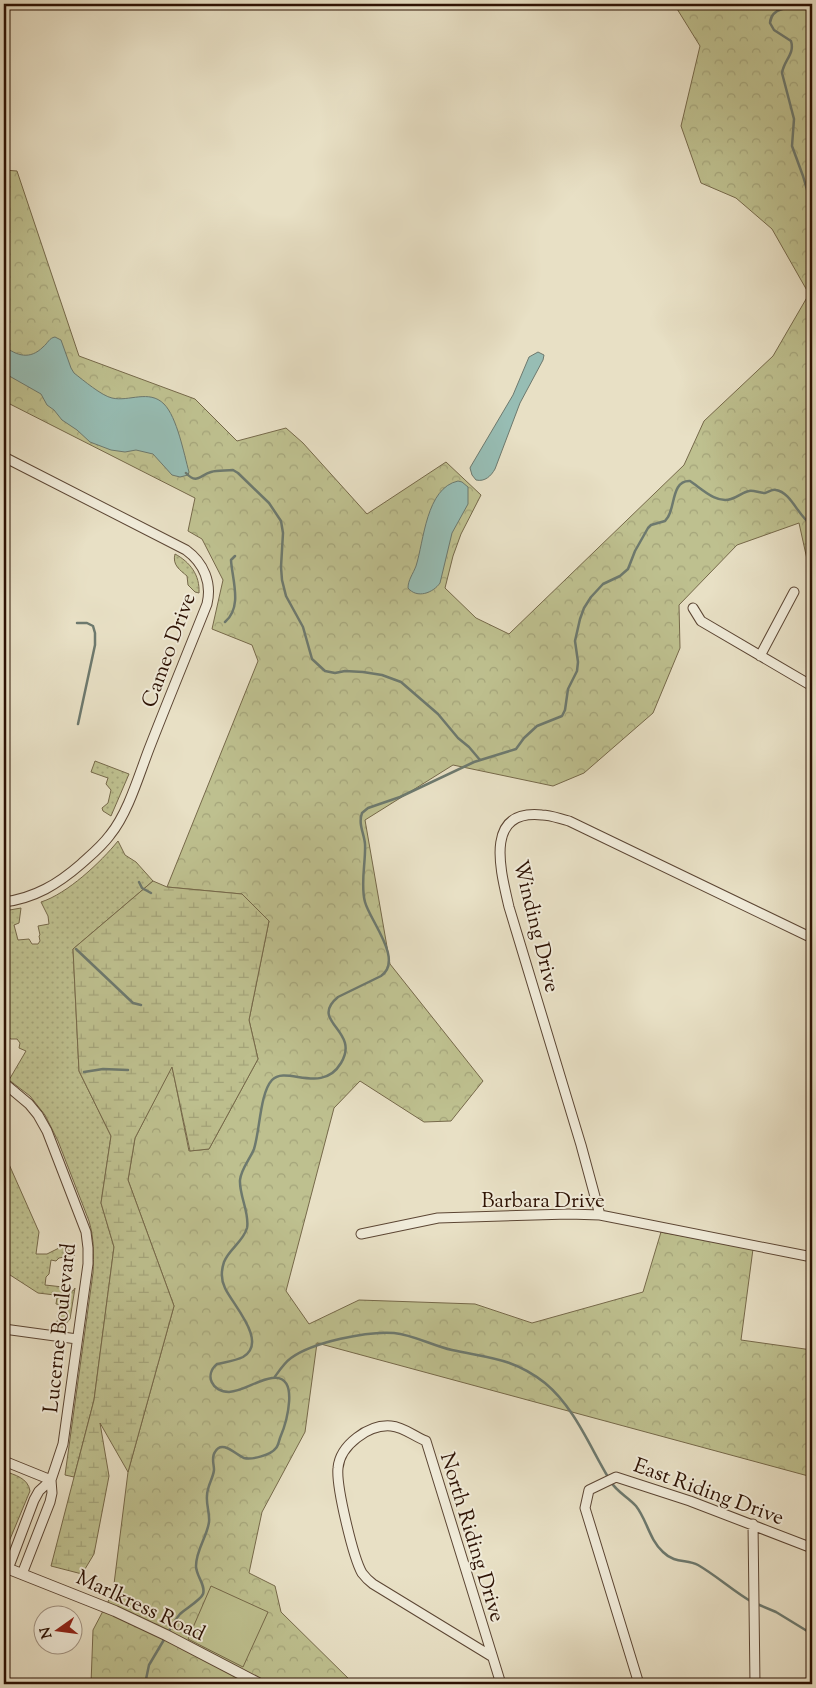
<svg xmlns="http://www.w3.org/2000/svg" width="816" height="1688" font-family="'Sorts Mill Goudy',serif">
  <defs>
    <pattern id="grass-dots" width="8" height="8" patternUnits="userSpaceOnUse" patternTransform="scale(1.25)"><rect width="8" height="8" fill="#bec08f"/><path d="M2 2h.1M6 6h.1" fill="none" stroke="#a4a47a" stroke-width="1.8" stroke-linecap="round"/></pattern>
    <pattern id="forest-crowns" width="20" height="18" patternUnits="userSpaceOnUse" patternTransform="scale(1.25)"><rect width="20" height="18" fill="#bec08f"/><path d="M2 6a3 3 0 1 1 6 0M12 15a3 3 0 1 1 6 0" fill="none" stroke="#a4a47a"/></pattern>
    <pattern id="wetland-marsh" width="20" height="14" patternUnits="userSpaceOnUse" patternTransform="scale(1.25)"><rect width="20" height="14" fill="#bec08f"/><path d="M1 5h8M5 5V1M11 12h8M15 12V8" fill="none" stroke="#a4a47a"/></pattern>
  </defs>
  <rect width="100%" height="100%" fill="#e8e0c5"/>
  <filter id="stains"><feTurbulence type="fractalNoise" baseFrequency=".004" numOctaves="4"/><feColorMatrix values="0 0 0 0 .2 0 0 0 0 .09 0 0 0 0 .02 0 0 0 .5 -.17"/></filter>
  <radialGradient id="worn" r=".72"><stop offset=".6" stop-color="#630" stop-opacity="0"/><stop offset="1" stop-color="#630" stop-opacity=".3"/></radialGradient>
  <!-- grass -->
  <path fill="url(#grass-dots)" stroke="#76694a" d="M175 554C190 562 200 575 199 593L195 592 188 585 187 576C180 570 172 565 175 554Z
    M95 761 129 774 111 816 103 811 102 808 108 803 111 790 106 784 108 778 91 772Z
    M118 841 125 855 136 862 153 881 73 949 79 1071 111 1136 101 1203 114 1247 94 1400 74 1477 65 1475 93 1273C94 1255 94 1238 89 1221L58 1141 45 1115 30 1096 9 1080 26 1051 19 1048 20 1043 17 1039H11L5 1036 4 1038V911L21 908 19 923 14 925 18 940 29 939 32 944H38L40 941 39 936 40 935 38 926 49 924 48 916 41 902C67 894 101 862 118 841Z
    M4 1153 39 1232 36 1254H47L63 1246 75 1255 59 1258 56 1261 51 1260 49 1274 46 1277 45 1285 63 1287 64 1289 73 1291 75 1288 70 1319 63 1327H55V1322L60 1320 62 1305 56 1304 57 1298 55 1295 38 1293 7 1273 4 1258V1226L9 1220 6 1206 4 1203Z
    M4 1471C15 1475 28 1478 30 1491L8 1544 4 1547V1498L7 1489 4 1488Z"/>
  <!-- forest -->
  <path fill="url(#forest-crowns)" stroke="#76694a" d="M674 4H812V582L799 523 737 545 679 605 680 648 653 713 584 773 553 786 453 765 365 820 390 964 483 1081 451 1121 424 1122 360 1081 334 1108 286 1291 309 1324 359 1300 475 1304 532 1323 643 1292 661 1232 753 1249 741 1340 812 1350V1477L317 1343 305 1432 262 1512 249 1573 275 1586 281 1612 354 1684H91L93 1630 113 1592 128 1472 174 1306 128 1180 135 1138 172 1066 189 1151 209 1149 258 1059 249 1020 269 921 242 894 167 887 258 661 252 645 212 629 223 580 202 539 188 531 195 498 4 401V170L17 171 79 356 195 399 237 441 286 428 303 443 367 514 446 462 481 495 461 534 453 556 445 588 476 618 509 634 684 465 704 421 773 356 809 294 772 229 736 198 701 183 681 126 700 46Z"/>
  <!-- wetland -->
  <path fill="url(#wetland-marsh)" stroke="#76694a" d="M153 881 167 887 242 894 269 921 249 1020 258 1059 209 1149 190 1151 172 1067 135 1138 128 1180 174 1306 128 1472 100 1423 109 1476 94 1554 82 1574 51 1566 94 1400 114 1247 101 1203 111 1136 79 1071 73 949Z"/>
  <!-- park -->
  <path fill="#bec08f" stroke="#76694a" d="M211 1586 268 1612 243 1667 188 1639Z"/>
  <!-- water -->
  <path fill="#97bdb4" stroke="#6d796e" d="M55 337 61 340 71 368 74 373C83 380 102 396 112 398 129 402 149 389 164 404 177 417 184 454 189 472L188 475 180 477 172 475 153 454 136 450 125 452 111 450 90 442 77 430 62 420 54 410 47 405 41 394 4 373V346C17 356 30 360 43 347 48 343 49 338 55 337Z
    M538 352 544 355 543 360 520 403 495 469C491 476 485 482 476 480L472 475 470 468 471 466 513 395 529 357Z
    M458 481 462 482 468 487V504L452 533 440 583C433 593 417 599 408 588 408 580 413 574 416 566 424 541 426 488 458 481Z"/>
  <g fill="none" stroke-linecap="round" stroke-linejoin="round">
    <!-- stream -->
    <path stroke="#6d796e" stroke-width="2.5" d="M812 7C799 7 771 4 770 23L774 30 791 41C795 54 784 60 782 73L794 119 792 146 803 176 812 207
      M186 473C197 485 200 475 211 472 218 470 226 471 233 470L238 473 269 503 281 521 283 533 281 567 282 580 286 596 303 627 312 659 325 671 335 673 345 671 363 672 382 675 401 682 438 714 458 738 469 747 480 760
      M225 622C243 607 232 579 231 560L235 556
      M77 623H87L93 626 95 633V645L78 724
      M139 882 142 888 151 893
      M76 949 133 1003 141 1005
      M84 1072 103 1069 128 1070
      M274 1378C279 1371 284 1363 291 1358 313 1342 367 1331 394 1333 414 1335 433 1346 452 1350 489 1358 513 1358 545 1383 574 1407 589 1445 608 1477
      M611 1482C617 1492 628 1497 636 1506 647 1520 649 1539 663 1552 675 1564 687 1559 698 1565 717 1576 733 1591 752 1602
      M757 1604 776 1612 812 1634
      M168 1633C171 1627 175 1620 180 1614 185 1609 201 1600 203 1594 206 1585 196 1576 196 1566 196 1550 207 1537 209 1522 210 1514 206 1504 207 1496 207 1486 213 1479 214 1470 214 1464 211 1457 215 1452 222 1439 236 1455 244 1458 252 1460 271 1455 276 1448 278 1446 279 1441 280 1438 286 1424 301 1374 272 1378 257 1380 244 1391 229 1392 212 1392 204 1375 217 1364 225 1362 235 1361 243 1357 269 1342 232 1304 225 1288 221 1280 221 1271 224 1262 229 1249 243 1242 247 1228 250 1214 239 1195 240 1180 241 1169 250 1159 254 1149 260 1130 260 1093 272 1080 286 1065 322 1095 341 1063 361 1030 308 1022 338 997L381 976C404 960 370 921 365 902 360 884 366 862 365 844 364 833 358 824 362 813L368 808 400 797 474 762 516 749 524 738 537 726 562 716 565 710 568 689 577 671 578 662 575 641 580 619 584 608 591 597 603 584 620 576 628 569 635 551 648 528 651 525 665 521 668 517C675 506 672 480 690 481 701 488 716 504 731 499 738 497 743 492 749 491 754 490 759 493 765 493 769 492 772 489 776 490 791 492 799 518 812 525
      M145 1684 149 1665 165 1638"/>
    <!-- minor casing -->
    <g stroke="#5c4634" stroke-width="11">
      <path id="minor" d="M4 457 186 550C204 563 212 583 207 604 188 652 168 700 149 749 139 775 128 813 110 835 102 846 91 855 81 864 58 884 35 898 4 902
        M693 608 701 621 812 686
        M760 656 794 592
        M4 1083 29 1104 38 1115 47 1131 86 1232 88 1248V1264L63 1444 51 1480 39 1491 34 1500 8 1569
        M600 1215 581 1145 509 907C501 872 483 809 542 815 551 815 560 819 569 821L812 938
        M361 1234 438 1218 569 1214 600 1215 812 1257
        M4 1329 77 1339
        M4 1461 51 1480
        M753 1524 755 1684
        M22 1574 50 1502 52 1493 51 1480
        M491 1656 373 1584C369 1581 365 1577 362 1573 353 1557 336 1486 338 1468 340 1445 369 1424 391 1426 404 1427 415 1437 426 1441L501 1684
        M639 1684 585 1508 589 1490 616 1477 690 1501 812 1548"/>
    </g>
    <!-- tertiary casing -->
    <g stroke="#5c4634" stroke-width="12">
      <path id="tertiary" d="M4 1567 115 1611 166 1635 260 1684"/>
    </g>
    <!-- minor -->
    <use href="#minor" stroke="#f0ebd9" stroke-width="9"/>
    <!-- tertiary -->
    <use href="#tertiary" stroke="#f0ebd9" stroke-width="10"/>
  </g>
  <g text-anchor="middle" stroke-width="4" stroke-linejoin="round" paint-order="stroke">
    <!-- street labels -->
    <g font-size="21" fill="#2d1204" stroke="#f0ebd9">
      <text transform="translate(168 650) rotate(-70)" y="7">Cameo Drive</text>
      <text transform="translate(537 926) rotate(76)" y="7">Winding Drive</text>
      <text x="543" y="1207">Barbara Drive</text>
      <text transform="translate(59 1328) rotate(-84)" y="7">Lucerne Boulevard</text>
      <text transform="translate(709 1491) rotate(20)" y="7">East Riding Drive</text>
      <text transform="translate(473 1537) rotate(73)" y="7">North Riding Drive</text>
      <text transform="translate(141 1605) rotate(25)" y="7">Marlkress Road</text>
    </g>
  </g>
  <!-- margin -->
  <rect width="816" height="1688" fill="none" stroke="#e8e0c5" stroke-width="20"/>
  <rect x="5" y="5" width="806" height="1678" fill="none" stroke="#2d1204" stroke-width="2.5"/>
  <rect x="10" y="10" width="796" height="1668" fill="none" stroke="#2d1204"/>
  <!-- north arrow -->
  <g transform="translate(58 1630) rotate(256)"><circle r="24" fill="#f0ebd9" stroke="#a29484"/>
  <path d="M0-4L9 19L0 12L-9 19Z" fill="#8f2418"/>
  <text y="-8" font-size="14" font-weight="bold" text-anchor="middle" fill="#2d1204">N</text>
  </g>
  <rect width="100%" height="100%" filter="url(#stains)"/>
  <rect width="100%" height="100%" fill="url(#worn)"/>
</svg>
